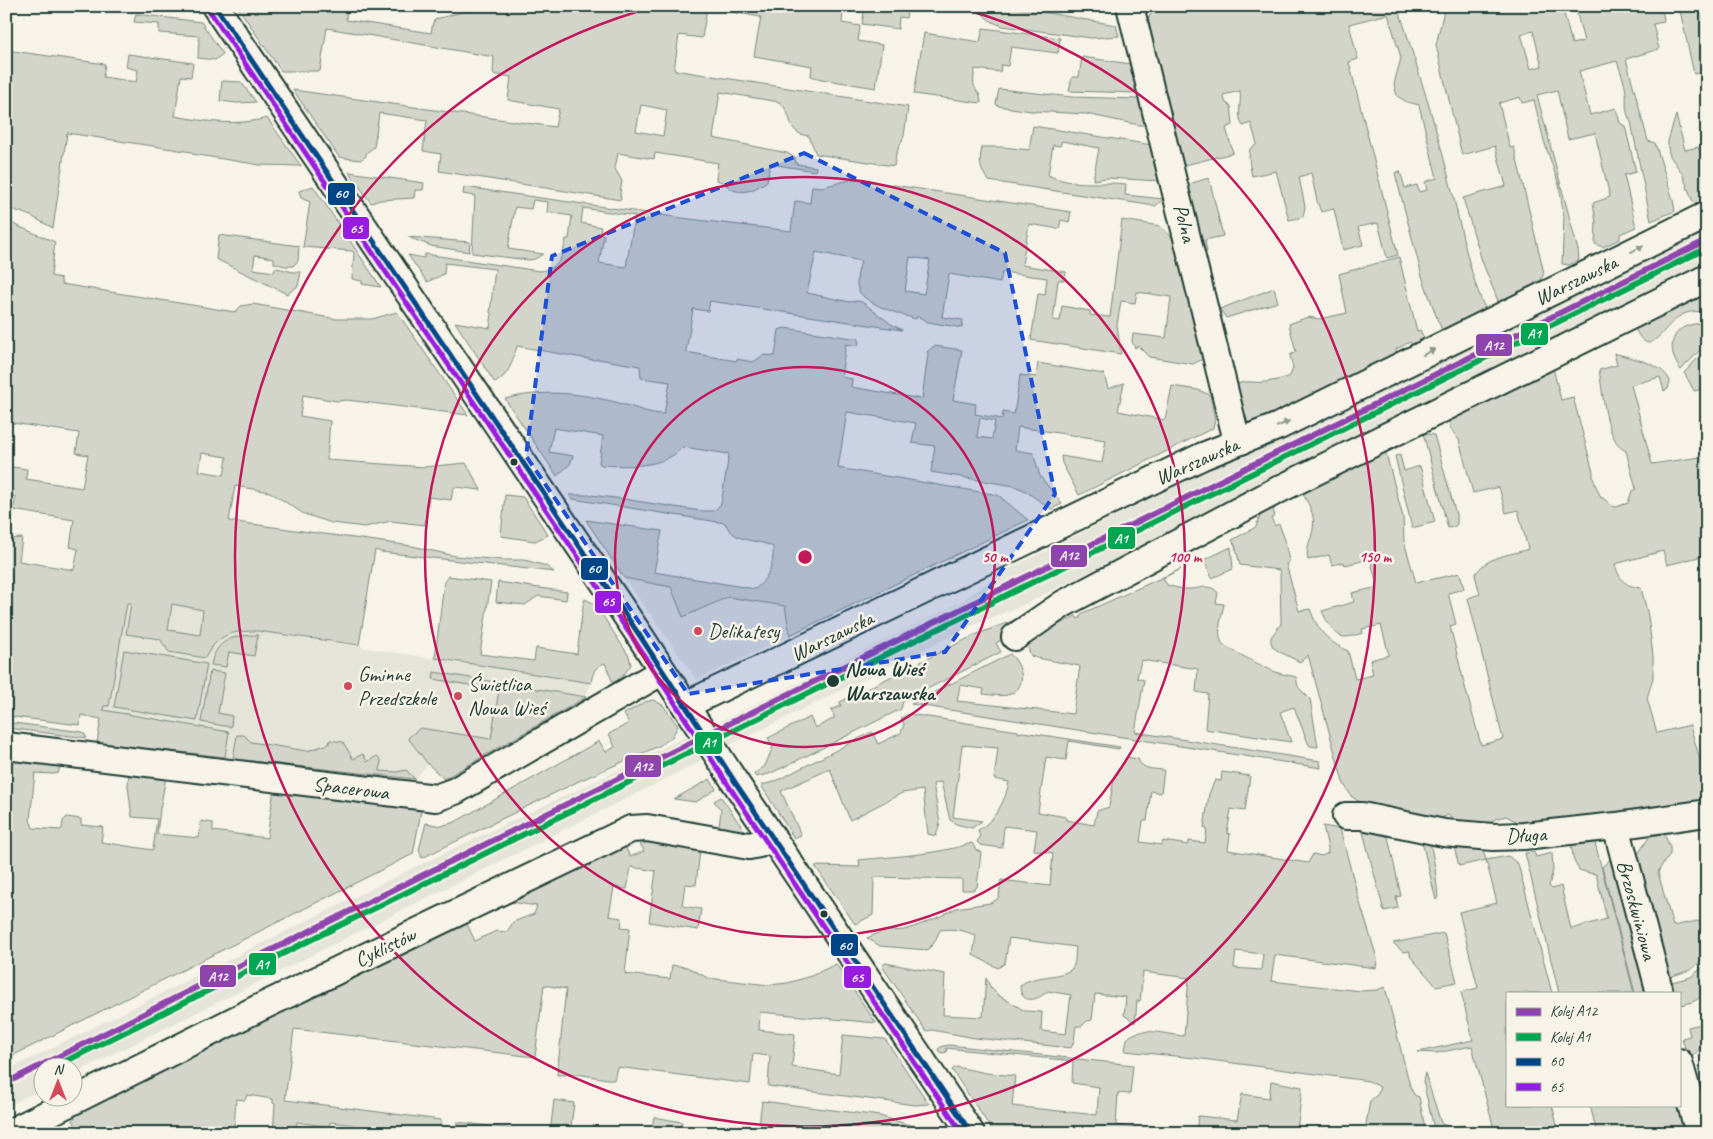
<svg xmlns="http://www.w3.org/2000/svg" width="1713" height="1139" font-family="Caveat,sans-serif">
  <rect width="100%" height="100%" fill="#f7f3e8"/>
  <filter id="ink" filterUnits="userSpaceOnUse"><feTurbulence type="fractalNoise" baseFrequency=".02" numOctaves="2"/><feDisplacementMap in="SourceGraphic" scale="10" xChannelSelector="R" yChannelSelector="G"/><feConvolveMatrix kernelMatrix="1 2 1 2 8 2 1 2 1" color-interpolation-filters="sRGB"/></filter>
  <g filter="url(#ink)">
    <!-- built -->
    <path fill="#e5e4d9" d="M1707 222V272L1239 498 1021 606 971 626 734 743 700 760 698 763 73 1074 72 1066H42V1089L6 1107V1071L411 869 596 781 683 738 689 737 959 603 1003 572Z
      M624 578 671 587 834 615 697 680Z
      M121 595 201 609 225 624 257 631 591 683 585 698 444 779 428 764 415 779 97 743Z"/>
    <!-- green -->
    <path fill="#d3d5ca" stroke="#79897f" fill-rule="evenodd" d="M237 6H347L346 20 431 33 433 22 436 19 484 6H745L776 11 777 6H908L906 18 899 17 898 29 862 24 864 12 843 9 842 23 860 26 858 41 882 45 876 88 821 79 811 76 812 66 754 56 761 17 707 8 702 38 679 35 674 70 908 107 904 136 896 154 894 166 816 154 809 136C784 133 795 114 779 102L720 92 713 138 787 153 795 158 796 164 816 167 815 171 770 164 767 181C757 188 746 195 733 190 727 187 725 182 716 180L718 163 655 153 654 159 618 153 615 169 622 181 620 193 621 200 439 171 441 154 423 151 427 120 379 113 374 147 366 153V156L360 160 339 157 293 90 555 127 559 109 508 100 511 77 493 74 494 57 327 28 320 71H281ZM641 105 667 110 663 136 636 131Z
      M977 6C1024 6 1071 18 1116 25L1119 36 1091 38 1003 26C991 22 984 18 977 6Z
      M1163 6H1398C1415 62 1434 118 1448 175 1460 219 1468 275 1488 315L1444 334 1438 321 1422 276 1395 173 1400 171 1405 188 1417 185 1419 192 1427 190 1425 182 1437 178 1419 105 1407 102 1397 96 1394 84 1401 58 1388 14 1349 24 1358 59 1349 62 1398 255 1387 258 1378 223 1358 227 1363 245 1343 250 1334 209 1321 212 1317 201 1311 173 1299 177 1305 207 1303 217 1289 220 1276 171 1252 176C1250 166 1248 159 1250 149L1257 144 1251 123 1243 126C1236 116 1242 102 1240 91L1223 95 1226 103 1231 106 1233 125 1226 128 1233 153 1185 165 1182 164 1143 21 1148 20 1151 13Z
      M1445 6H1562L1572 44 1584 41 1575 6H1662L1664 22 1653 24 1659 49 1626 59 1648 141 1655 143 1673 200 1675 211 1651 221 1631 122C1624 111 1627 103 1626 92 1625 82 1620 71 1617 61L1579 71 1590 115 1616 108 1620 123 1625 126 1636 172 1624 175 1636 227 1620 234V239L1603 247 1595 244 1596 223 1593 203 1610 197 1595 133 1568 139 1557 90 1537 95 1578 250 1579 260 1569 265 1562 264 1564 217 1559 185 1544 141 1534 100 1522 103 1520 97 1499 103 1510 148 1514 147 1544 273 1541 280 1534 283 1535 287 1500 306 1482 261 1463 198 1506 186 1495 146 1462 155 1436 45ZM1533 31 1542 66 1531 69 1521 34Z
      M1679 6H1707V71L1694 74Z
      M136 14 201 22 223 54 215 60 198 58 199 36 159 33V24L134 22Z
      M983 28 1060 38 1058 53 1011 47 1008 66 1001 65 1000 72 975 69C973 81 972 87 980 95L981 103 914 94 924 33 980 42Z
      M6 50 105 64 103 77 136 82 138 70 126 67 128 54 193 63 191 77 181 76 175 116C206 122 237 126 267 118L301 166 260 165 192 154V152L67 133 53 228 31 216 6 207Z
      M1082 57 1131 64 1138 93 1069 91 1072 77H1079Z
      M222 81 241 82 256 102 237 103 220 101Z
      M999 89 1072 97 1139 99 1146 125H1139L1086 114 1031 111 998 106 996 104Z
      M1676 115 1685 150 1698 147 1701 155 1707 153V206L1699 210 1697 204 1693 202 1682 173 1670 156 1668 148V141Z
      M1033 126 1152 145 1160 181 1107 178 1093 180 1099 148 1062 141 1060 146 1053 145 1048 175C1072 187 1100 181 1126 184L1125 195 1164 199 1155 206 989 181C979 169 979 162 982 147H1003L1029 150Z
      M349 172 424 183 423 190H415L414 198 380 200 371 203Z
      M1209 178 1223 236 1205 240 1207 252 1203 251 1186 185Z
      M854 179 1071 212 1069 222 1061 220 1059 229 1029 224 1022 265 1066 272 1065 280H1058L1053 320 1060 321 1062 306 1090 311V315L1110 317 1122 220 1160 226 1174 239 1203 359 1193 364 1149 357 1138 346 1135 348 1132 341 1133 334 1166 338 1171 297 1137 292 1135 303 1121 301 1117 325 1121 354 1031 340 1038 294 1045 295 1047 278 1002 272 1000 283 949 274 942 317 963 320 962 328 928 322 917 316 916 319C902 315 863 304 858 289 855 281 859 269 861 261L816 252 807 293 850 302 857 301 862 302 891 324 902 330 710 301 708 311 693 309 686 352 736 361 737 359 753 362 764 355 775 356 779 330 784 328 859 339 858 346 846 344 841 377 852 379 851 387 922 399 928 354 927 352 934 346 962 350 953 400 976 404 975 414 1002 419 1003 412 1014 414 1020 375 1036 377 1038 363 1104 374 1108 389 1124 383 1118 411 1165 420 1172 386 1198 390 1210 395 1215 419 1213 428 1079 495 1062 463 1061 456 1102 463 1106 440 1018 427 1015 450 1033 453 1040 476 1062 504 1051 509 1024 490 1014 486 931 472 935 446 912 443 916 423 847 412 838 468 998 495 1028 520 790 635 785 606 728 597 683 617 671 587 624 578 586 520 662 531 654 572 755 589C767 581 775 562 773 547 758 538 736 545 725 523L573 499 569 495H591L623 499 701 511H714L721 504 729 454 683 447C662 469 629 466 601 465L599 463 603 436 554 428 549 452 573 456 570 464 557 476 505 399C544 389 581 393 619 403 635 407 648 414 664 414L670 382 641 378 640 366 598 359 594 360 517 346C512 362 510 374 495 383L455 322 490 328 492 314 490 313 495 269 445 263 444 274 427 282 408 255 424 258 425 254 539 271C560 269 562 258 566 239H569L572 216 547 212 548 202 533 200 531 209 515 207 508 249 543 254 535 259 528 260 472 253 475 196 463 194 464 187 689 219 791 231 795 201 810 203 812 186 822 187ZM583 208 635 216 626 267 599 263 604 235 600 234 601 227 581 223ZM910 257 930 260 924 294 905 291ZM980 418 995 421 992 439 977 437Z
      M313 186 381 287 362 284V281L352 279 354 253 352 251 303 247 310 202 301 198 299 191Z
      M6 221 55 242 51 276 61 278V284L235 312 241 306 253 304 336 319H372L397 312 468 415 347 400 337 401 303 395 300 416 330 421 327 460 424 467 466 463 481 490 455 487 453 489 451 500 429 497 425 525 391 521 365 527 332 523 304 514 270 492 235 486 229 521 412 546 455 556 504 560H525L546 566 554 572 381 552 375 550 359 645 257 631C231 631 218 634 205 658L169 652 160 639 126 634 131 603H127L109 706H104L103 710 229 732 225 757 97 743 101 719 81 715 80 725 6 716V539L22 538 19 561 74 570 78 549 70 547 74 520 13 510 16 497 6 495V466L27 469 26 479 82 488 88 455 76 453 79 433 6 422ZM202 453 227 457 224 475 199 471ZM172 604 203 610 200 635 168 630Z
      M219 235 299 246 298 261 293 266H285L274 263V258L255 255 253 269 274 272 275 268H277L293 272H301L298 286 287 294 216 259Z
      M408 237 470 242 469 252 431 246Z
      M1399 257 1417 331 1420 330 1427 345 1414 348 1410 342 1396 349 1398 356 1252 425 1244 420 1234 387C1242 378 1255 384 1266 382 1274 381 1282 379 1290 376L1293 368 1290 355 1296 352 1289 324 1308 317 1319 319 1347 313 1339 274Z
      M1707 286V312C1697 311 1688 311 1680 316 1661 327 1650 364 1634 326Z
      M1274 288 1278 302 1226 318 1220 309Z
      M1707 323V343L1681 370C1669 355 1667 331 1690 325 1696 323 1702 324 1707 323Z
      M1707 348V388L1694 391 1690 383 1684 373Z
      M1614 353C1632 359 1662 362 1670 381L1668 389 1664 391 1660 377 1631 385 1652 464 1707 456V555L1667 565 1663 551 1615 564C1619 579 1624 586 1641 588L1648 616 1653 656V678L1647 698 1657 733 1690 725C1693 739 1703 764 1703 777 1702 785 1699 789 1707 795V799L1668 809 1523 825 1506 816 1495 819 1488 826 1457 823 1448 815 1435 821 1358 801 1351 796 1343 782 1308 655 1300 662 1278 651 1273 647 1271 643V637L1281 624 1280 573 1279 570 1240 565 1235 545 1232 540 1256 527 1264 505 1274 504 1275 509 1273 510 1275 516 1271 518 1275 526 1279 524 1285 540 1289 562 1286 564 1299 611 1310 609C1318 631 1327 641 1348 651L1355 679 1373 675 1370 660 1389 655 1381 625 1362 629 1363 633C1358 634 1351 637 1346 637 1334 637 1326 620 1322 611L1354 602 1352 593 1378 587 1370 559 1345 565 1344 562 1332 565 1329 555 1308 560C1305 545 1311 543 1313 529 1316 515 1308 503 1301 491L1385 450 1403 517 1404 541 1416 583 1460 573 1464 589 1448 593 1456 624 1450 626 1466 691 1481 745 1503 739 1468 598 1480 594 1475 575C1487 555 1509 556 1528 549L1518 510 1506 513 1499 487 1473 493 1459 440 1450 428V413L1553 368 1561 400 1573 397 1593 472C1592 480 1598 490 1601 498H1603L1612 506 1616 507 1628 503 1632 491 1636 489 1626 451C1605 441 1603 391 1599 370L1617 365Z
      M1423 433 1434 435 1457 518V524L1454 527 1448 528Z
      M1400 455 1404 471 1420 466 1435 522 1412 528 1395 456Z
      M505 495 523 497 548 535 535 541 501 536Z
      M1231 547 1233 569 1212 578 1204 560Z
      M1181 569 1163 578 1167 585C1174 587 1180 589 1187 589 1198 590 1210 582 1218 593L1216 603 1224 604C1222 615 1216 632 1222 643 1224 647 1266 668 1273 671 1280 674 1288 675 1296 677L1298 687 1310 699 1318 747 1310 746 1308 743 1294 707 1280 712 1291 742 1205 729 1208 694 1196 692 1198 669 1141 660 1137 678 1144 680 1135 732 1320 761 1321 768 911 704 1010 654C1020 663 1028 682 1014 692 1006 698 993 695 983 694L984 689 960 685 957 701 1073 714 1080 666 1037 658 1031 656 1026 642 1051 620 1055 626 1076 616 1078 619 1081 617V614Z
      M448 576 491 582 480 654 534 661 536 648 577 654 583 606 585 599 595 604 629 656 631 665 621 678 613 683 605 663C594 667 593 672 591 683L435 658 444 582Z
      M498 582 567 592 566 600 538 596 525 605 496 602Z
      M1038 611 1026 623 996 643 1001 652 903 701 901 709 786 766 769 774 756 777 754 774 765 766 773 747 768 738 810 717 815 728 835 718 831 710 841 706 840 702 975 635Z
      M258 635 254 656 229 652 226 667 211 665C216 639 234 635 258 635Z
      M124 650 207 664 197 721 114 707Z
      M210 671 225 673 218 713 232 716 231 727 201 722Z
      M434 672 586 697 444 779 428 764 408 738 420 728 491 739 499 690 433 679Z
      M653 700 663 705 678 726 672 737 659 746 579 781 422 858 419 850 426 823 441 826 455 822 599 741 606 752 615 747 609 734 629 723 624 714 645 702Z
      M909 714 1018 731V733L1023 732 1120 747 1119 749 1069 741 1066 760 1046 757 1038 812 1066 817V820L1094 825 1097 811 1109 807 1114 779 1127 757 1138 759C1142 770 1154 769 1164 770L1161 793 1151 791 1147 821H1143L1140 842 1162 845 1163 841 1188 845 1189 841 1205 843 1207 829 1204 828 1209 794 1215 780 1221 781 1222 772 1250 776 1245 811 1231 809 1227 833 1230 834 1228 850 1308 863 1313 854 1322 856 1328 853V848L1323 826 1340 829 1359 900 1377 958 1376 968 1275 955 1271 981 1361 991 1377 990 1385 987 1410 1086 1414 1095 1419 1097 1426 1133H1369V1130H1365L1370 1101 1378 1094 1380 1087 1369 1081 1195 1058 1125 1051 1127 1039C1139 1025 1167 1035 1184 1036L1189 978 1143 972 1140 1001H1137L1135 1023 1124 1015 1126 997 1095 994 1092 1020 1087 1021 1082 1026H1076L1074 1041 1071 1048 975 1038 932 1030 926 1031 882 966 885 963 945 974 943 1015 983 1017 986 978 991 988 998 995 1025 1011 1042 1012 1041 1031 1066 1034 1071 995 1048 991C1038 1000 1021 1006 1020 986 1030 974 1066 979 1073 967 1076 962 1075 953 1076 947L1009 938 1005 963 998 968 973 955 976 936C965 930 952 928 940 930L934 943 927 950 880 946 867 938 881 932 904 930 914 927 941 916 956 908 990 903 996 900 999 897 1001 880 1050 886 1053 853 1034 850 1037 830 1004 826 1002 848 980 845 977 842 980 837 978 830C995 821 1006 800 1009 782L994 779 998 748 962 745 953 817 982 821 972 828 956 824 950 820 941 782 933 784 940 823 936 836 928 834 923 790 902 793 850 820 830 769 781 791 801 835 794 838 761 785 774 782 872 732 878 744 901 733 904 724 901 718ZM1236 951 1263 954 1261 970 1234 968Z
      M6 722 83 732 87 738 6 728Z
      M237 735H244L251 742 307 751 329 744 330 740 343 742 353 759 363 754 367 762 377 756 381 760 380 771 397 772 406 770 415 779 233 759Z
      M6 760 61 765 58 773 53 774 35 773 30 820 33 828 60 830 62 829 63 821 67 817 81 819V825L103 827 101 842 153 850 157 819 132 817 128 786 129 773 166 777 160 809 157 834 199 838 201 821 213 823V831L267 838 274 789 422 806 413 854 6 1059Z
      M710 779 716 789 696 802 674 799Z
      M721 797 746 833 720 831 719 827 721 810 714 801Z
      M1364 826 1384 829 1388 837 1401 896 1396 897 1398 908 1384 911 1363 832Z
      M1664 834 1670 847V854L1660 868 1658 873 1673 926 1697 921 1700 922 1707 920V953L1696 966 1690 970 1667 978 1636 857 1650 836Z
      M1421 837 1430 841 1435 868 1438 897 1436 900Z
      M1594 839 1634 993H1559L1525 853 1534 852 1536 857 1552 853 1553 870 1549 886 1552 889 1561 886 1571 929 1607 919 1596 874 1589 873 1579 870 1574 861 1571 845Z
      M638 840 700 850 696 885 685 884 682 906 701 909 698 930 649 922 656 871 631 867 627 889 614 887 609 916 622 918 621 927 630 928 625 974 670 979 672 965 687 967 708 978 769 985 788 983 811 976 836 964 876 1023 760 1012 759 1030 795 1034 792 1067 839 1074 843 1035 885 1039 929 1104 915 1105 768 1086 770 1056 753 1054 750 1084 617 1067 614 1080 576 1074 557 1075 566 989 544 985 535 1057 294 1029 285 1100 441 1120V1128L456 1129 457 1122 530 1131 529 1133H355V1125L330 1122 329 1127 297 1122 296 1133H273L275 1104 273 1103V1099L247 1095 245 1100 236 1099 234 1127 235 1133H80L73 1120 80 1109 212 1043 297 1006 467 924 475 941 496 931 507 932 513 922 534 914 537 906 511 902 625 846 630 857 644 851Z
      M972 843 976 850 981 852 977 887 973 890H962V879L874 877 873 915 855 924 815 866 860 867 859 860C897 856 935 855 972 843Z
      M1453 843 1481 845 1486 860 1508 856 1518 864 1552 993H1507V1105H1552L1559 1133H1495L1472 1046 1436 1053 1418 1052 1473 1040 1461 992 1478 988 1459 912 1497 903 1486 860 1459 866Z
      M1615 855 1649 982 1641 993H1635L1602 867Z
      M1444 933 1457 982 1436 986 1410 956V951L1403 952 1393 943Z
      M1705 965C1710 989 1705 1002 1679 1005V993H1670L1668 983 1691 977Z
      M1705 1012H1707V1040L1693 1056 1688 1059 1682 1038 1690 1036 1688 1027 1705 1023Z
      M949 1045 1133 1065 1130 1094 1118 1093 1116 1125 1152 1131 1154 1133H994L952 1070 956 1067 986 1073 1015 1076 1012 1106 1097 1115 1099 1087 1072 1083 1073 1061 946 1048 947 1052 941 1053 938 1049 943 1046Z
      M1425 1073 1441 1123 1450 1128 1465 1125 1467 1133H1435L1423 1081Z
      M1271 1081 1302 1087 1297 1133H1196L1198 1116 1237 1120 1242 1094 1269 1098Z
      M554 1100 574 1103 570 1133H550Z
      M762 1101 880 1116 926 1130H934L943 1126 948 1133H758Z
      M1590 1105H1679L1687 1133H1597Z
      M654 1117 682 1122 680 1133H651Z"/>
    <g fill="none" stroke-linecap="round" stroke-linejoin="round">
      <!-- street casing -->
      <g stroke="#1f3d34" stroke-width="30">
        <path id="street" d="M215 6 640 636 735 782 971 1133
          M1130 6 1237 441
          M1015 637 1063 604 1274 492 1707 278
          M686 705 1203 456 1279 426 1707 215
          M6 746 436 798 455 791 663 671
          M1346 816H1362L1444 833 1493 837 1524 836 1616 826 1707 813
          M1616 826 1660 993
          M1679 1062 1699 1133
          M9 1133 257 1009 631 829 647 828 749 846 759 844 772 837"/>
      </g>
      <!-- street -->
      <use href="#street" stroke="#f7f3e8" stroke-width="26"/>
      <!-- bus-1 casing -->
      <g stroke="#f7f3e8" stroke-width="9">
        <path id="bus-1" d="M215 6 640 636 735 782 971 1133"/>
      </g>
      <!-- bus-2 casing -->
      <g stroke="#f7f3e8" stroke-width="9">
        <path id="bus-2" d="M209 10 634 640 729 786 962 1133"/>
      </g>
      <!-- bus-1 -->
      <use href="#bus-1" stroke="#004687" stroke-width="5"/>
      <!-- bus-2 -->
      <use href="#bus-2" stroke="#991bdf" stroke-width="5"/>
      <!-- rail-1 casing -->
      <g stroke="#f7f3e8" stroke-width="10">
        <path id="rail-1" d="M6 1083 225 973 1707 240"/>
      </g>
      <!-- rail-2 casing -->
      <g stroke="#f7f3e8" stroke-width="10">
        <path id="rail-2" d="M56 1066 1707 248"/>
      </g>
      <!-- rail-1 -->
      <use href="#rail-1" stroke="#8e44ad" stroke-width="6"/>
      <!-- rail-2 -->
      <use href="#rail-2" stroke="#00a651" stroke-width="6"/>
    </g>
    <!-- one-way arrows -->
    <defs><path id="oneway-solid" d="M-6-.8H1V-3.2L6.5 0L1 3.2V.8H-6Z" transform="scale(1.25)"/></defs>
    <g fill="#8b988e">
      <use href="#oneway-solid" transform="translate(1637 249) rotate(-26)"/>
      <use href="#oneway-solid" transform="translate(1429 352) rotate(-26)"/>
      <use href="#oneway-solid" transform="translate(1283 424) rotate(-25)"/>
    </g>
  </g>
  <!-- marked area -->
  <path fill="#1d4ed8" fill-opacity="0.2" stroke="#1d4ed8" stroke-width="4" stroke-dasharray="10 6" stroke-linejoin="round" d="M804 153 1005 253 1055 494 945 652 688 694 526 456 552 256Z"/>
  <!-- distance rings -->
  <g fill="none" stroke="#c2185b" stroke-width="2.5">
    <circle cx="805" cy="557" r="190"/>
    <circle cx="805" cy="557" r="380"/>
    <path d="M953 6A570 570 0 1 1 657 6"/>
  </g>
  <!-- markers -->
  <g fill="#1f3d34" stroke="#f7f3e8" stroke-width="2">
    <circle cx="514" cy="462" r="4.5"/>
    <circle cx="833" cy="681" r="7"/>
    <circle cx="824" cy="914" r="4.5"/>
  </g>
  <g fill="#d1495b" stroke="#f7f3e8" stroke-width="2">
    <circle cx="698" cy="631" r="5"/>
    <circle cx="348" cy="686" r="5"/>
    <circle cx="458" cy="696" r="5"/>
  </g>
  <g text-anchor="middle" stroke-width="5" stroke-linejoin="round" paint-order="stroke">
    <!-- street labels -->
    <g font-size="21" fill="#1f3d34" stroke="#f7f3e8">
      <text transform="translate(1185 223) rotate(76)" y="7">Polna</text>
      <text transform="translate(1576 280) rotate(-26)" y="7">Warszawska</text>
      <text transform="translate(1197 461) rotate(-24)" y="7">Warszawska</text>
      <text transform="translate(832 636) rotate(-26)" y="7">Warszawska</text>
      <text transform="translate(351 788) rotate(7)" y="7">Spacerowa</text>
      <text transform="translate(1526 835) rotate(-3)" y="7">Długa</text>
      <text transform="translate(1637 910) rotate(75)" y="7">Brzoskwiniowa</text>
      <text transform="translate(385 947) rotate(-26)" y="7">Cyklistów</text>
    </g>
    <!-- poi labels -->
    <g font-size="21" fill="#1f3d34" stroke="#f7f3e8" text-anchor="start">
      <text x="708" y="638">Delikatesy</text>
      <text x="358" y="681">Gminne<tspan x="358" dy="24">Przedszkole</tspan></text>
      <text x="468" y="691">Świetlica<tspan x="468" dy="24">Nowa Wieś</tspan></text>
    </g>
    <!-- stop labels -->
    <g font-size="21" font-weight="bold" fill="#1f3d34" stroke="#f7f3e8" text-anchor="start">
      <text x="845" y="676">Nowa Wieś<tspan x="845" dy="24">Warszawska</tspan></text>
    </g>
  </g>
  <circle cx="805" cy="557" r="8" fill="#c2185b" stroke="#f7f3e8" stroke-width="2.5"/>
  <g font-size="15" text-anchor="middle" font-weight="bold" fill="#c2185b" stroke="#f7f3e8" stroke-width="5" stroke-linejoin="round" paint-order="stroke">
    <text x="995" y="562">50 m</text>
    <text x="1185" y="562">100 m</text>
    <text x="1375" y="562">150 m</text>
  </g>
  <g stroke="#f7f3e8" stroke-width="2">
    <rect x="327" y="182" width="29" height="24" rx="5" fill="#004687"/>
    <rect x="342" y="216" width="28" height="24" rx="5" fill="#991bdf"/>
    <rect x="1520" y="322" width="29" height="24" rx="5" fill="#00a651"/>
    <rect x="1475" y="333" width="38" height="24" rx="5" fill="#8e44ad"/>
    <rect x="1107" y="526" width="29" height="24" rx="5" fill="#00a651"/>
    <rect x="1050" y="544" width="38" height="24" rx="5" fill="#8e44ad"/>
    <rect x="580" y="557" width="29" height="24" rx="5" fill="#004687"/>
    <rect x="594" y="590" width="28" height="24" rx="5" fill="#991bdf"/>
    <rect x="694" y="731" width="29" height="24" rx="5" fill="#00a651"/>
    <rect x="624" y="754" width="38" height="24" rx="5" fill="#8e44ad"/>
    <rect x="830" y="933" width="29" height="24" rx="5" fill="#004687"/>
    <rect x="248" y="952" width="29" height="24" rx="5" fill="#00a651"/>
    <rect x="199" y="964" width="38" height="24" rx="5" fill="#8e44ad"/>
    <rect x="843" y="965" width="29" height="24" rx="5" fill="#991bdf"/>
  </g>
  <g font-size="14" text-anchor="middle" font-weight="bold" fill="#fff">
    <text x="341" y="198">60</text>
    <text x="356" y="233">65</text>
    <text x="1534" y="338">A1</text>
    <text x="1494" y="350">A12</text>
    <text x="1121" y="543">A1</text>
    <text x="1069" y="560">A12</text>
    <text x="594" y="573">60</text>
    <text x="608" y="606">65</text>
    <text x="709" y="747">A1</text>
    <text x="643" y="771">A12</text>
    <text x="845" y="950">60</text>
    <text x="262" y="969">A1</text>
    <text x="218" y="981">A12</text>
    <text x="857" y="982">65</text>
  </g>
  <!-- margin -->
  <rect width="1713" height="1139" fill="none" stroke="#f7f3e8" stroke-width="25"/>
  <rect x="12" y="12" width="1688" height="1114" fill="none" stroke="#1f3d34" stroke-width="2" filter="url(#ink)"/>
  <!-- legend -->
  <rect x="1506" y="992" width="175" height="115" fill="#f7f3e8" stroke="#a1aaa0"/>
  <rect x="1516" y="1008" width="25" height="8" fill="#8e44ad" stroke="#a1aaa0"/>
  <text x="1550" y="1016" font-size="15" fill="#1f3d34">Kolej A12</text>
  <rect x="1516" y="1033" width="25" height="8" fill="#00a651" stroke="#a1aaa0"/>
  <text x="1550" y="1042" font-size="15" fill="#1f3d34">Kolej A1</text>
  <rect x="1516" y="1058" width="25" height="8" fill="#004687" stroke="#a1aaa0"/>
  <text x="1550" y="1066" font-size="15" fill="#1f3d34">60</text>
  <rect x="1516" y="1083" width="25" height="8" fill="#991bdf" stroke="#a1aaa0"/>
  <text x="1550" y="1092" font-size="15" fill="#1f3d34">65</text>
  <!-- north arrow -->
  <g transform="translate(58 1082)"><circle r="24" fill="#f7f3e8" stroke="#a1aaa0"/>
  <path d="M0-4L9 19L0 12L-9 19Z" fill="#d1495b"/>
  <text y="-8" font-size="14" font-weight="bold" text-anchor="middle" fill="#1f3d34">N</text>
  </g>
</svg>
